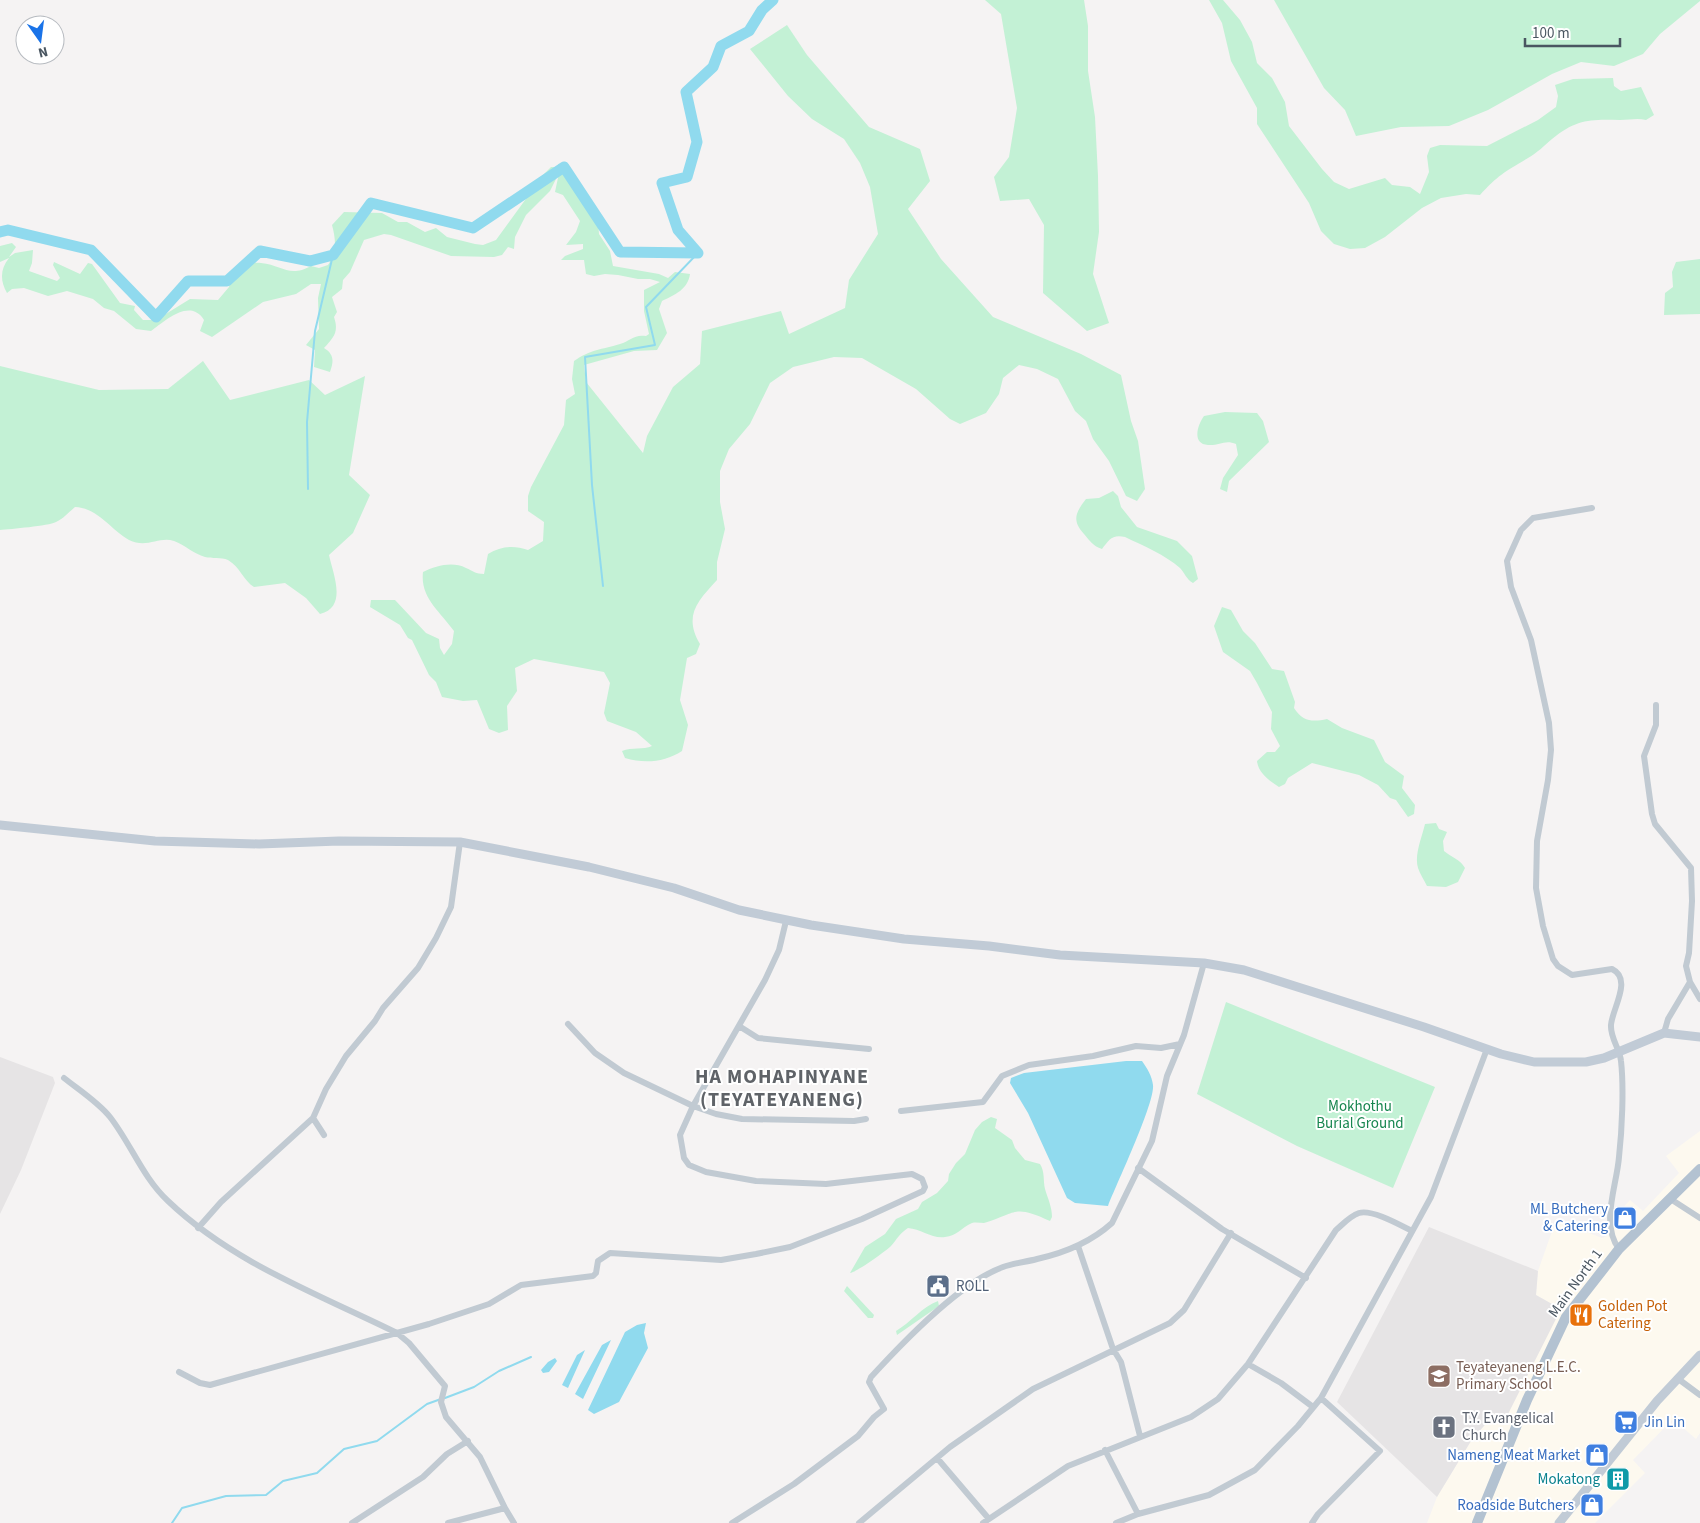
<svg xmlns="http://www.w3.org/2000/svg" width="1700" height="1523" font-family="'Source Sans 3',sans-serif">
  <rect width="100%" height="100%" fill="#f5f3f3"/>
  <!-- commercial -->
  <path fill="#fdf9ef" d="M1700 1131V1433L1696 1439 1673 1419 1633 1460 1645 1473 1595 1523H1427L1437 1497 1471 1441 1495 1413 1506 1418 1560 1309 1536 1295 1538 1271 1556 1220 1602 1238 1607 1236V1216L1617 1214 1630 1200 1643 1211 1679 1173 1666 1156Z"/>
  <!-- education -->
  <path fill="#e6e4e5" d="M0 1057 53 1077 55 1083 21 1170 0 1214Z
    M1429 1227 1538 1271 1536 1295 1561 1309 1506 1418 1495 1413 1471 1441 1437 1497 1337 1402Z"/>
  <!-- green -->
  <path fill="#c3f1d5" d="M985 0H1084L1088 26V71L1095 117 1098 176 1099 232 1093 274 1109 323 1087 331 1043 293 1044 225 1029 199 1000 201 994 177 1009 157 1017 108 1001 14Z
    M1209 0H1223L1240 20 1252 42 1257 63 1272 78 1285 102 1289 126 1322 169 1334 182 1349 189 1385 178 1392 185 1410 187 1420 194 1429 172 1427 156 1430 148 1440 145 1487 146 1538 120 1556 107 1558 96 1555 85 1573 79 1613 78 1614 86 1621 91 1641 87 1654 115 1646 120C1637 118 1630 120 1620 120 1591 119 1576 119 1552 139 1545 145 1537 153 1528 158 1506 171 1498 175 1480 195L1466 194 1441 198 1422 208 1385 237 1365 248 1350 249 1334 244 1321 231 1309 203 1257 124V108L1231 61 1222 23Z
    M1274 0H1700V1L1660 34 1643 54 1614 66 1581 62 1552 74 1488 110 1449 126 1401 127 1356 136 1345 110 1324 88Z
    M787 25 807 55 869 127 920 149 930 181 908 209 941 259 993 317 1081 354 1121 375 1131 421 1138 441 1145 489 1137 501 1126 496 1109 461 1093 439 1086 421 1075 411 1058 379 1037 369 1019 365 1003 378 999 394 986 413 960 424 950 419 916 389 862 358 834 357 793 367 770 383 750 424 729 449 720 471V502L725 529 717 562V580C698 601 683 615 700 644L696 654 687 658 680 700 688 725 682 751C665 762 645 764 625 758L622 751C632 747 643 750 652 746L636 732 607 721 604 713 610 683 604 672 534 659 515 668 517 691 507 706 508 730 499 733 489 729 477 700 463 701 442 697 436 682 429 675 412 640 408 638 400 625 370 607 371 600H395L426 633 439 639 440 648 444 655 452 644 454 631C440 611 420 598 423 572 436 566 452 561 466 568 473 571 476 574 484 574L488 554C501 546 514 545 528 550L543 541 544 522 528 511V496L531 487 564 425 566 400 575 394 572 379 574 361C591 349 601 350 620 344 630 341 634 334 646 336L649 334 644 311V290L660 282 650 279H638L618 275 605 274 594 276 586 274 584 260H561L565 256 583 249V244L566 245 576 232 580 221 563 195 555 192 559 173 550 191 526 215 515 237 514 249 508 247 502 255 494 257 451 256 391 235 384 234 364 240 350 272 343 280 342 289 332 297 337 312 334 317C339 332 334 337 324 348 334 354 334 361 330 372L314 367 315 350 306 345 319 329 318 298 321 284H311L296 294 263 302 212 337 200 331 204 320C190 297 164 322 151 331L136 329 114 311 104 308 93 299 67 291 48 296 24 288 12 289 7 293C0 281 0 269 9 258L0 262V246L12 243 16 247 9 257 15 253 33 250 32 263 29 271 57 281 60 278 53 265 54 262 80 274 88 263 92 264 120 303 135 306 134 310 143 320H156L190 299 218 300 229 287 231 275 241 264C248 264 255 262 261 263 282 265 289 278 311 266L319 268 328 265C337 252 336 240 332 225L344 212 382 213 398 222H407L425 232 436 228 447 237 475 244 483 245 496 240 544 174 551 167H559L558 164 566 163 591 202 593 216 598 221 599 234 610 251 613 266 659 274 668 278 675 272 690 274C688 289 675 295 662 301L659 309 667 333 657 350 634 351 584 365 586 382 643 453 647 436 673 387 700 364 702 331 781 311 789 334 845 308 849 280 878 234 870 187 860 163 844 139 812 119 788 96 750 49Z
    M1700 259V314L1664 315 1665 293 1673 287 1672 272 1676 262Z
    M203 361 230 400 309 380 325 395 365 376 349 475 370 495 353 533 329 555C333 574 348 607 320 614L306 598 285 583 254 587C244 581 240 567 228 560 221 557 212 559 205 557 194 554 185 545 174 541 159 536 147 549 129 540 110 529 98 508 75 507 69 512 63 519 56 522 48 526 11 529 0 530V366L99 390 168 389Z
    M1225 412 1257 413 1263 421 1269 442 1229 481 1227 492 1220 489 1223 478 1238 455 1236 444C1225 439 1219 446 1208 445 1191 444 1198 424 1204 416Z
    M1113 491 1118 496 1121 507 1137 527 1177 541 1192 556 1198 579 1193 583C1186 579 1185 573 1180 568 1165 555 1144 546 1125 537 1112 534 1109 540 1102 549 1093 546 1090 541 1084 534 1072 521 1075 513 1086 499L1099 498Z
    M1222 607 1231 610 1243 631 1255 643 1272 669 1284 671 1295 702 1294 708C1303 722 1313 722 1327 719L1342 728 1374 740 1385 762 1404 776 1402 788 1415 805 1414 814 1408 817 1396 800 1390 798 1378 785 1359 775 1312 763 1288 778 1285 784 1279 787C1270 781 1258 773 1257 761L1267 752H1275L1280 746 1271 729 1272 712 1257 683 1250 671 1223 652 1214 626Z
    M1436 823 1439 829 1447 832 1443 841 1444 851C1452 858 1460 859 1465 868L1458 882 1446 887 1427 886C1424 880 1420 874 1418 868 1414 855 1422 837 1425 824Z
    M1226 1002 1435 1087 1393 1188 1297 1146 1197 1094Z
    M991 1117 997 1119 995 1128 1012 1140 1015 1148 1025 1160 1040 1164C1045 1172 1043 1180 1045 1189 1048 1199 1052 1207 1052 1217L1050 1221C1013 1204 1018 1213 984 1223 980 1223 976 1222 972 1223 962 1227 957 1236 945 1237 932 1239 921 1229 908 1228 900 1233 897 1239 891 1246 886 1251 857 1272 850 1273L865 1247 885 1234 896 1219 918 1209 922 1202 937 1193 948 1181 949 1174 956 1163 965 1154 975 1130 982 1122Z
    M847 1286 874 1315 873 1318H868L844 1291Z
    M938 1301 939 1306 897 1335 896 1331C910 1323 923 1306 938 1301Z"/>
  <!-- water -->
  <path fill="#90daee" d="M1126 1061H1142C1147 1068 1152 1076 1153 1085 1155 1103 1116 1185 1108 1206L1075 1203 1067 1198 1028 1113 1010 1083 1011 1078 1024 1073Z
    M646 1323 644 1333 648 1348 619 1402 594 1414 588 1410 625 1332 637 1325Z
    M611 1340 583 1399 575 1394 602 1345Z
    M585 1350 568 1388 562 1385 577 1355Z
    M555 1358 557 1361 549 1372 543 1373 541 1370 548 1362Z"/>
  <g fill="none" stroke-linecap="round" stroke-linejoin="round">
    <!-- stream -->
    <path stroke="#90daee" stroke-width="2" d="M308 489 307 422 315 331 333 255
      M603 586 592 485 585 357 655 345 646 307 698 253
      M445 1398 474 1387 499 1371 531 1357
      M172 1523 182 1508 226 1496 266 1495 283 1481 317 1473 344 1449 377 1441 427 1404 441 1399"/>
    <!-- river -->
    <path stroke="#90daee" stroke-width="11" d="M0 232 8 230 91 250 156 317 188 281H227L260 251 310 261 333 255 371 203 473 228 564 167 620 252 698 253 678 230 662 183 687 177 697 142 686 92 713 67 721 46 749 31 762 10 773 0"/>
    <!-- street -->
    <path stroke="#c1cad2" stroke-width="6" d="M1592 508 1533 518 1521 530 1507 561 1511 587 1531 640 1549 723 1551 750 1548 780 1537 841 1536 888 1543 926 1553 959 1558 966 1572 975 1612 969C1633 979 1612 1009 1611 1025 1610 1038 1620 1049 1621 1061 1624 1088 1622 1130 1619 1157 1617 1185 1600 1224 1619 1249
      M1656 705V725L1644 756 1652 814 1655 824 1691 868 1692 901 1689 953 1686 966 1690 982 1700 999
      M568 1024 595 1053 624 1073 693 1106 716 1114 742 1119 854 1121 866 1119
      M739 1026 758 1038 869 1049
      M1664 1033 1668 1019 1690 982
      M64 1078C79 1090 98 1102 110 1117 131 1144 143 1178 168 1201 233 1263 318 1294 397 1333L409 1343 445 1386 441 1402 446 1417 480 1457 505 1508
      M901 1111 983 1102 1002 1076 1029 1065 1093 1056 1136 1046 1161 1048 1180 1044
      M313 1118 324 1135
      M1138 1168 1222 1229 1306 1278
      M1669 1198 1700 1218
      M198 1228 221 1202 313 1118 326 1089 346 1056 375 1021 383 1008 418 968 436 938 451 907 460 842
      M1078 1246 1113 1349 1121 1362 1140 1436
      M1248 1364 1281 1383 1313 1407
      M179 1372 200 1383 210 1385 429 1324 489 1304 521 1285 593 1276 596 1273 598 1261 610 1253 721 1260 756 1254 790 1247 862 1219 923 1191 925 1187 922 1179 912 1174 826 1184 756 1181 706 1172 689 1165 684 1158 680 1135 693 1106 765 980 779 950 786 921
      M1677 1378 1700 1395
      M1105 1450 1138 1514
      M937 1458 989 1519
      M352 1523 423 1477 447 1454 468 1441
      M448 1523 505 1508 514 1523
      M732 1523 794 1484 858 1436 874 1417 884 1409 869 1382 871 1377C903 1342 959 1283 1003 1267 1014 1263 1026 1262 1037 1259 1064 1253 1091 1242 1112 1223L1152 1141 1167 1076 1184 1035 1204 963
      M859 1523 950 1447 1033 1389 1170 1323 1184 1310 1231 1233
      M983 1523 1068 1466 1191 1417 1218 1399 1248 1364 1336 1230C1343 1224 1350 1216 1359 1213 1372 1209 1400 1225 1412 1231
      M1116 1523 1138 1514 1209 1495 1255 1470 1298 1426 1321 1398 1431 1197 1487 1049
      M1312 1523 1318 1514 1380 1451 1321 1398"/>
    <!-- secondary -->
    <path stroke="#c1cbd6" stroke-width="9" d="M0 825 155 841 259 844 339 841 460 842 589 867 674 888 739 910 811 925 904 939 989 946 1060 955 1204 963 1244 970 1424 1027 1501 1054 1534 1062H1586L1604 1058 1664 1033 1700 1037
      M1559 1523 1657 1401 1700 1355"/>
    <!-- primary -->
    <path stroke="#b3c2d1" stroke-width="10" d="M1477 1523 1527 1400 1566 1317 1619 1249 1700 1169"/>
  </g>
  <!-- icons -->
  <defs>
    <g id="shop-square" transform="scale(1.25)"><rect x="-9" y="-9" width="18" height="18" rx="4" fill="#3f7fe0" stroke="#fff"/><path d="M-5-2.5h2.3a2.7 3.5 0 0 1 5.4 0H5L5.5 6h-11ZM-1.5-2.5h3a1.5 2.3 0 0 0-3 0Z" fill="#fff"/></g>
    <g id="civic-square" transform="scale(1.25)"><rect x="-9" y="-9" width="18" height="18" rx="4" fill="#5c6f8a" stroke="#fff"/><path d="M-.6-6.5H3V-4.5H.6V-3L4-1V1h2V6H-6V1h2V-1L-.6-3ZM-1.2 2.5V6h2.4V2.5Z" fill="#fff"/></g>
    <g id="restaurant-square" transform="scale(1.25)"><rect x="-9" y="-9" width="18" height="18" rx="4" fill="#e8710a" stroke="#fff"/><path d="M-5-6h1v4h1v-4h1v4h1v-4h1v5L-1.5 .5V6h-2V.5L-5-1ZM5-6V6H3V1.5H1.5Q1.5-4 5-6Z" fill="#fff"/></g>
    <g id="school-square" transform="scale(1.25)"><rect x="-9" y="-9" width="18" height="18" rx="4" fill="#8d6e63" stroke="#fff"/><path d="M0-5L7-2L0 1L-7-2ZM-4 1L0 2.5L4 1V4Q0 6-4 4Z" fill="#fff"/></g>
    <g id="supermarket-square" transform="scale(1.25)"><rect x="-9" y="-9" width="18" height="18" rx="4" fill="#3f7fe0" stroke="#fff"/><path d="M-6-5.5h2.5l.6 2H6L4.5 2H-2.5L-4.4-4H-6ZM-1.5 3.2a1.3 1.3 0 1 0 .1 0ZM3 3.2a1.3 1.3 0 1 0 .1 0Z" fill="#fff"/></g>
    <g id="church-square" transform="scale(1.25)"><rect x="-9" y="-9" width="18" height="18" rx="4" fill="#6b7280" stroke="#fff"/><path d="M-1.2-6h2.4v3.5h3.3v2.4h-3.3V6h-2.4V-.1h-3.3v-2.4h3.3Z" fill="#fff"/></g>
    <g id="building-square" transform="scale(1.25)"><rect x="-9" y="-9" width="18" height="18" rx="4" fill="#0f9aa8" stroke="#fff"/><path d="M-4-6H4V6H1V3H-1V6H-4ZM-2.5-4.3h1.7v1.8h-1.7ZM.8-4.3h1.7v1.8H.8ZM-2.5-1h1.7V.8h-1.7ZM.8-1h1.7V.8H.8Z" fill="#fff"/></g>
  </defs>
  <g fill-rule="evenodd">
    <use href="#shop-square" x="1625" y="1218"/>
    <use href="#civic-square" x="938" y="1286"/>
    <use href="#restaurant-square" x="1581" y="1315"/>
    <use href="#school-square" x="1439" y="1376"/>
    <use href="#supermarket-square" x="1626" y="1422"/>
    <use href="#church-square" x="1444" y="1427"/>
    <use href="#shop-square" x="1597" y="1455"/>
    <use href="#building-square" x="1618" y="1479"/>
    <use href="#shop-square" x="1592" y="1505"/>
  </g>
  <g text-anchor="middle" stroke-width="4" stroke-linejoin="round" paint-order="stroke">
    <!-- park labels -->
    <g font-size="15" fill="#17864f" stroke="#fff">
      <text x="1360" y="1111">Mokhothu<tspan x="1360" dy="17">Burial Ground</tspan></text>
    </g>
    <!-- shop labels -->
    <g font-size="15" fill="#366cbe" stroke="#fff" text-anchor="end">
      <text x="1608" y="1214">ML Butchery<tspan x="1608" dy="17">&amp; Catering</tspan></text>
      <text x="1644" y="1427" text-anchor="start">Jin Lin</text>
      <text x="1580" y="1460">Nameng Meat Market</text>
      <text x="1574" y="1510">Roadside Butchers</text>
    </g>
    <!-- street labels -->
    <g font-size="15" fill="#4a5661" stroke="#fff">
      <text transform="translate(1575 1283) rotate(-54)" y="5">Main North 1</text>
    </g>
    <!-- service labels -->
    <g font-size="15" fill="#4e5e75" stroke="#fff" text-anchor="start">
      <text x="956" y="1291">ROLL</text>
    </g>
    <!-- food labels -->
    <g font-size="15" fill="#c56008" stroke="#fff" text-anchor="start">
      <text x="1598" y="1311">Golden Pot<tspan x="1598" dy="17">Catering</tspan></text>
    </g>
    <!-- education labels -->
    <g font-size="15" fill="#785e54" stroke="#fff" text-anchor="start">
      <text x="1456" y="1372">Teyateyaneng L.E.C.<tspan x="1456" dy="17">Primary School</tspan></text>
    </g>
    <!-- worship labels -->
    <g font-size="15" fill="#5b616d" stroke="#fff" text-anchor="start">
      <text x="1462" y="1423">T.Y. Evangelical<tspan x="1462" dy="17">Church</tspan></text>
    </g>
    <!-- culture labels -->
    <g font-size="15" fill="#0d838f" stroke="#fff" text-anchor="end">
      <text x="1600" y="1484">Mokatong</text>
    </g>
    <!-- district labels -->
    <g font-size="20" font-weight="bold" letter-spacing="1" fill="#5f6368" stroke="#fff">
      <text x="782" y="1083">HA MOHAPINYANE<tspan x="782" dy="23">(TEYATEYANENG)</tspan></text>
    </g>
  </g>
  <!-- north arrow -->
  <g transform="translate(40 40) rotate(166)"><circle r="24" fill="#ffffff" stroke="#b7bbc0"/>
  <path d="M0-4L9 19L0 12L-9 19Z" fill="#1a73e8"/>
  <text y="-8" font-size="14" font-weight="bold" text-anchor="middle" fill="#4a5661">N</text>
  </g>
  <!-- scale -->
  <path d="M1525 38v8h95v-8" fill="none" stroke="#4a5661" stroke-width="2.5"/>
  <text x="1532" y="38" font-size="15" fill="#4a5661" stroke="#ffffff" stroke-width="4" paint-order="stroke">100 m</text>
</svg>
